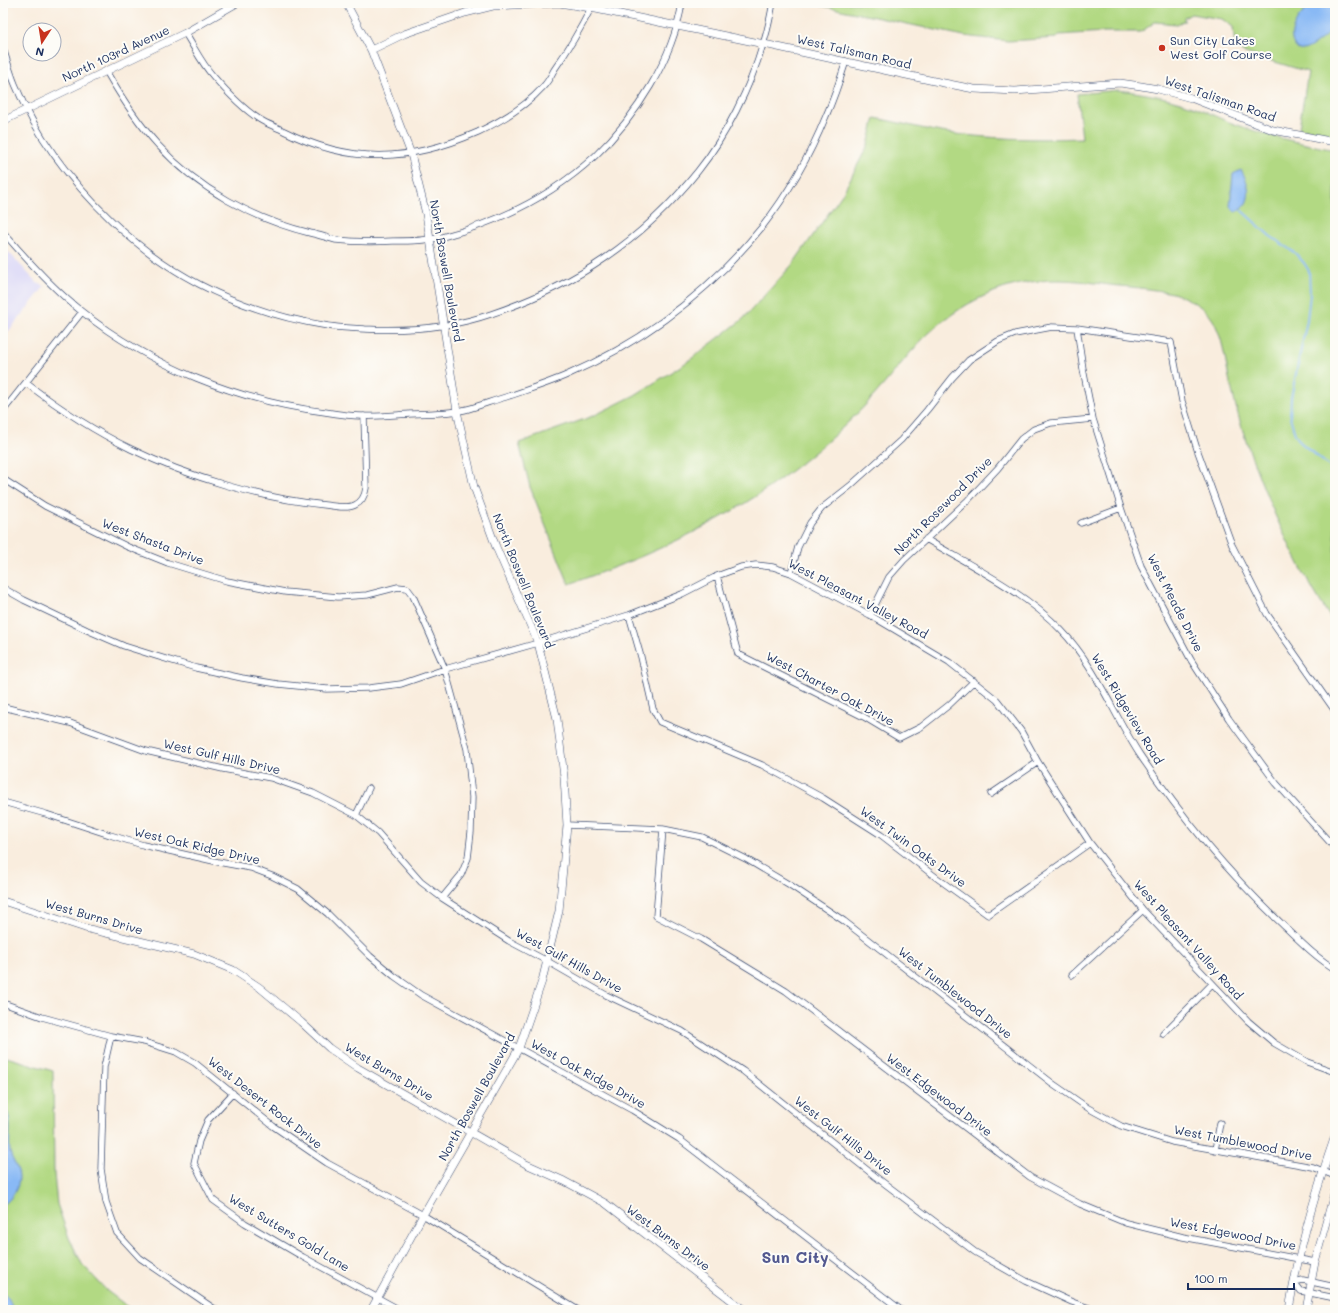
<svg xmlns="http://www.w3.org/2000/svg" width="1338" height="1313" font-family="Mali,sans-serif">
  <rect width="100%" height="100%" fill="#fdfcf7"/>
  <filter id="ink" filterUnits="userSpaceOnUse"><feTurbulence type="fractalNoise" baseFrequency=".025" numOctaves="2"/><feDisplacementMap in="SourceGraphic" scale="8" xChannelSelector="R" yChannelSelector="G"/><feConvolveMatrix kernelMatrix="1 2 1 2 8 2 1 2 1" color-interpolation-filters="sRGB"/></filter>
  <filter id="wash" filterUnits="userSpaceOnUse"><feTurbulence type="fractalNoise" baseFrequency=".012" numOctaves="4" result="noise"/><feDisplacementMap in="SourceGraphic" scale="16" xChannelSelector="R" yChannelSelector="G"/><feGaussianBlur stdDeviation="0.9" result="paint"/><feColorMatrix in="noise" values="0 0 0 0 0 0 0 0 0 0 0 0 0 0 0 0 0 1.4 0 .05"/><feComposite in="paint" operator="in"/></filter>
  <g filter="url(#wash)">
    <rect width="100%" height="100%" fill="#f9edde"/>
    <!-- built -->
    <path fill="#d9d6f7" d="M3 246 37 283 45 286 3 338Z"/>
    <!-- green -->
    <path fill="#b2d983" stroke="#668470" d="M819 3H1335V135L1299 128 1308 72 1242 52 1235 45 1233 27 1222 19 1191 14 1184 18V22L1177 24 1155 22 1141 32H1103L1059 35 1057 38 1008 41 964 36 818 5Z
      M1118 90C1145 93 1172 98 1198 108 1208 112 1218 118 1229 122 1263 135 1299 143 1335 150V625C1295 564 1264 497 1242 428 1237 412 1233 395 1229 378 1225 359 1223 338 1213 320 1205 307 1188 298 1173 293 1153 289 1131 287 1110 285 1094 283 1077 280 1061 280 1008 279 959 302 922 340 904 358 889 380 871 399 848 424 822 447 795 468 728 521 650 556 569 584L530 487 519 443 593 416 635 395 687 362 743 319 792 265 843 193 868 145 875 118C897 122 919 128 941 132 988 139 1035 140 1082 138L1077 94Z
      M3 1056 53 1071 54 1174 57 1204 69 1238 82 1264 107 1291 132 1310H3Z"/>
    <!-- water -->
    <path fill="#89b9f5" stroke="#5274aa" d="M1316 3H1327L1335 8V27C1329 33 1308 53 1299 50 1296 49 1295 46 1293 43 1287 28 1303 9 1316 3Z
      M1241 170C1250 184 1254 205 1235 212L1230 206 1233 174Z
      M3 1106C14 1116 8 1137 10 1151 11 1160 19 1167 19 1177 19 1188 12 1199 3 1205Z
      M3 1293 9 1299 13 1310H3Z"/>
    <g fill="none" stroke-linecap="round" stroke-linejoin="round">
      <!-- stream -->
      <path stroke="#89b9f5" stroke-width="2" d="M1241 210 1270 236 1295 253 1304 263 1309 271 1310 294 1307 320 1291 398 1290 417 1295 434 1300 442 1335 471"/>
    </g>
  </g>
  <g filter="url(#ink)">
    <g fill="none" stroke-linecap="round" stroke-linejoin="round">
      <!-- minor casing -->
      <g stroke="#3c4c71" stroke-width="7">
        <path id="minor" d="M185 33C194 47 202 64 213 76 226 91 242 108 259 119 267 124 276 127 284 131 351 165 410 162 478 132 501 121 525 107 542 88 547 83 551 76 554 70 568 50 580 30 591 8L592 3
          M3 48C7 60 10 72 15 84 36 136 72 183 112 221 173 280 246 313 328 326 340 328 353 328 365 329 407 331 451 328 491 314 575 286 642 241 698 171 726 136 750 88 763 44 768 31 770 17 773 3
          M106 71C121 97 138 123 158 145 198 189 253 219 310 233 319 235 328 238 336 240 355 242 374 242 393 241 410 241 426 241 442 237 499 222 552 196 595 156 636 117 673 59 682 3
          M3 232C27 260 52 288 81 311 150 366 238 401 325 412 337 414 349 416 362 416 378 417 394 415 410 414 429 413 449 414 468 409 482 405 495 400 509 396 529 389 550 383 569 374 645 341 710 291 762 227 788 194 810 155 826 116 834 98 840 80 846 61
          M1077 328 1083 369 1093 419 1121 508 1141 566 1191 660 1229 719 1276 783 1335 848
          M26 383C59 408 94 431 131 449 188 477 263 499 325 505 334 506 347 509 355 505 362 502 365 495 366 488L364 416
          M3 411 82 312
          M3 479 45 506 128 547 168 563 227 581 285 592 338 597 367 595 398 587 407 588 413 596 445 669 467 749 472 797 471 832 468 858 461 875 442 898
          M1081 523 1121 508
          M926 539C971 566 1025 592 1061 630 1096 666 1113 714 1140 755 1181 816 1229 874 1282 924 1299 940 1315 957 1335 969
          M791 573 798 547 810 523 822 508 850 486 901 440 927 410 952 378 969 360 998 341 1015 334 1052 327 1077 328 1171 342 1182 401 1197 449 1232 545 1267 614 1335 711
          M717 576 738 654 864 717 899 738 921 727 949 705 974 681
          M3 588 24 600 87 630 124 646 156 656 196 668 242 678 278 684 327 689 369 688 401 684 445 669 538 643 629 615 682 594 717 576 741 567 756 565 773 567 791 573 870 615 949 662 997 700 1021 731 1038 762 1090 843 1143 910 1248 1021 1274 1043 1307 1062 1335 1072
          M629 615 641 657 653 709 660 722 762 765 823 798 881 835 937 878 988 915 1090 843
          M870 615 889 577 904 560 968 500 998 468 1021 439 1034 429 1051 423 1093 419
          M3 707 70 723 146 751 223 769 271 778 313 793 356 815 378 833 421 882 442 898 509 941 547 961 606 995 682 1031 743 1071 876 1177 975 1252 1026 1281 1072 1302 1095 1310
          M991 794 1038 762
          M3 802 46 814 110 835 143 845 218 862 251 868 272 876 298 889 328 914 370 956 394 976 421 995 632 1110 679 1139 901 1310
          M356 815 369 788
          M567 825 663 829 702 837 746 859 790 885 844 921 1052 1083 1088 1108 1121 1126 1172 1142 1313 1167 1335 1176
          M663 829 656 916 701 939 786 991 1030 1177 1080 1204 1126 1223 1183 1237 1315 1262
          M1072 975 1143 910
          M3 1003 42 1017 111 1036 144 1042 176 1052 195 1063 273 1126 327 1163 423 1215 578 1310
          M1163 1034 1212 984
          M111 1036 104 1067 101 1169 106 1202 117 1233 140 1258 216 1310
          M233 1093 208 1120 199 1141 194 1163 213 1200 245 1223 303 1257 400 1310
          M1215 1150 1220 1123
          M1335 1287 1303 1280 1294 1282 1301 1291 1335 1298"/>
      </g>
      <!-- tertiary casing -->
      <g stroke="#3c4c71" stroke-width="8">
        <path id="tertiary" d="M346 3 371 50 411 154 426 214 457 411 474 487 496 547 538 643 557 719 564 777 567 825 559 911 542 981 519 1048 423 1215 371 1310
          M371 50 404 34 465 13 493 6 559 3 591 8 764 44 934 81 974 89 1015 91 1120 83 1141 86 1158 89 1191 98 1273 130 1335 142
          M3 121 185 33 237 3
          M3 901 85 928 194 954 233 970 259 987 301 1022 329 1048 358 1068 526 1164 564 1181 605 1203 744 1310
          M1289 1310C1298 1251 1315 1193 1335 1136
          M1306 1310 1315 1262 1335 1190"/>
      </g>
      <!-- minor -->
      <use href="#minor" stroke="#fff" stroke-width="5.5"/>
      <!-- tertiary -->
      <use href="#tertiary" stroke="#fff" stroke-width="7"/>
    </g>
  </g>
  <!-- markers -->
  <circle fill="#c8321e" stroke="#fdfcf7" stroke-width="1.5" cx="1162" cy="48" r="4"/>
  <g text-anchor="middle" stroke-width="4" stroke-linejoin="round" paint-order="stroke">
    <!-- poi labels -->
    <g font-size="12" fill="#1b2f5e" stroke="#fdfcf7" text-anchor="start">
      <text x="1170" y="45">Sun City Lakes<tspan x="1170" dy="14">West Golf Course</tspan></text>
    </g>
    <!-- street labels -->
    <g font-size="12" fill="#1b2f5e" stroke="#fdfcf7">
      <text transform="translate(854 52) rotate(13)" y="4">West Talisman Road</text>
      <text transform="translate(116 54) rotate(-25)" y="4">North 103rd Avenue</text>
      <text transform="translate(1220 99) rotate(19)" y="4">West Talisman Road</text>
      <text transform="translate(446 271) rotate(80)" y="4">North Boswell Boulevard</text>
      <text transform="translate(943 506) rotate(-45)" y="4">North Rosewood Drive</text>
      <text transform="translate(153 542) rotate(21)" y="4">West Shasta Drive</text>
      <text transform="translate(523 581) rotate(68)" y="4">North Boswell Boulevard</text>
      <text transform="translate(858 599) rotate(28)" y="4">West Pleasant Valley Road</text>
      <text transform="translate(1175 603) rotate(63)" y="4">West Meade Drive</text>
      <text transform="translate(830 689) rotate(28)" y="4">West Charter Oak Drive</text>
      <text transform="translate(1127 709) rotate(59)" y="4">West Ridgeview Road</text>
      <text transform="translate(222 757) rotate(13)" y="4">West Gulf Hills Drive</text>
      <text transform="translate(197 846) rotate(13)" y="4">West Oak Ridge Drive</text>
      <text transform="translate(913 847) rotate(36)" y="4">West Twin Oaks Drive</text>
      <text transform="translate(94 917) rotate(16)" y="4">West Burns Drive</text>
      <text transform="translate(1188 940) rotate(48)" y="4">West Pleasant Valley Road</text>
      <text transform="translate(569 961) rotate(29)" y="4">West Gulf Hills Drive</text>
      <text transform="translate(955 993) rotate(38)" y="4">West Tumblewood Drive</text>
      <text transform="translate(389 1072) rotate(31)" y="4">West Burns Drive</text>
      <text transform="translate(588 1074) rotate(29)" y="4">West Oak Ridge Drive</text>
      <text transform="translate(939 1095) rotate(37)" y="4">West Edgewood Drive</text>
      <text transform="translate(477 1097) rotate(-61)" y="4">North Boswell Boulevard</text>
      <text transform="translate(265 1103) rotate(38)" y="4">West Desert Rock Drive</text>
      <text transform="translate(843 1136) rotate(38)" y="4">West Gulf Hills Drive</text>
      <text transform="translate(1243 1143) rotate(11)" y="4">West Tumblewood Drive</text>
      <text transform="translate(289 1233) rotate(31)" y="4">West Sutters Gold Lane</text>
      <text transform="translate(1233 1234) rotate(11)" y="4">West Edgewood Drive</text>
      <text transform="translate(668 1238) rotate(37)" y="4">West Burns Drive</text>
    </g>
    <!-- district labels -->
    <g font-size="16" font-weight="bold" fill="#535990" stroke="#fdfcf7">
      <text x="795" y="1263">Sun City</text>
    </g>
  </g>
  <!-- margin -->
  <rect width="1338" height="1313" fill="none" stroke="#fdfcf7" stroke-width="16"/>
  <!-- north arrow -->
  <g transform="translate(42 42) rotate(192)"><circle r="19" fill="#fdfcf7" stroke="#a3aaba"/>
  <path d="M0-3L7 15L0 10L-7 15Z" fill="#c8321e"/>
  <text y="-6" font-size="11" font-weight="bold" text-anchor="middle" fill="#1b2f5e">N</text>
  </g>
  <!-- scale -->
  <path d="M1188 1283v6h106v-6" fill="none" stroke="#1b2f5e" stroke-width="2"/>
  <text x="1194" y="1283" font-size="12" fill="#1b2f5e" stroke="#fdfcf7" stroke-width="3" paint-order="stroke">100 m</text>
</svg>
